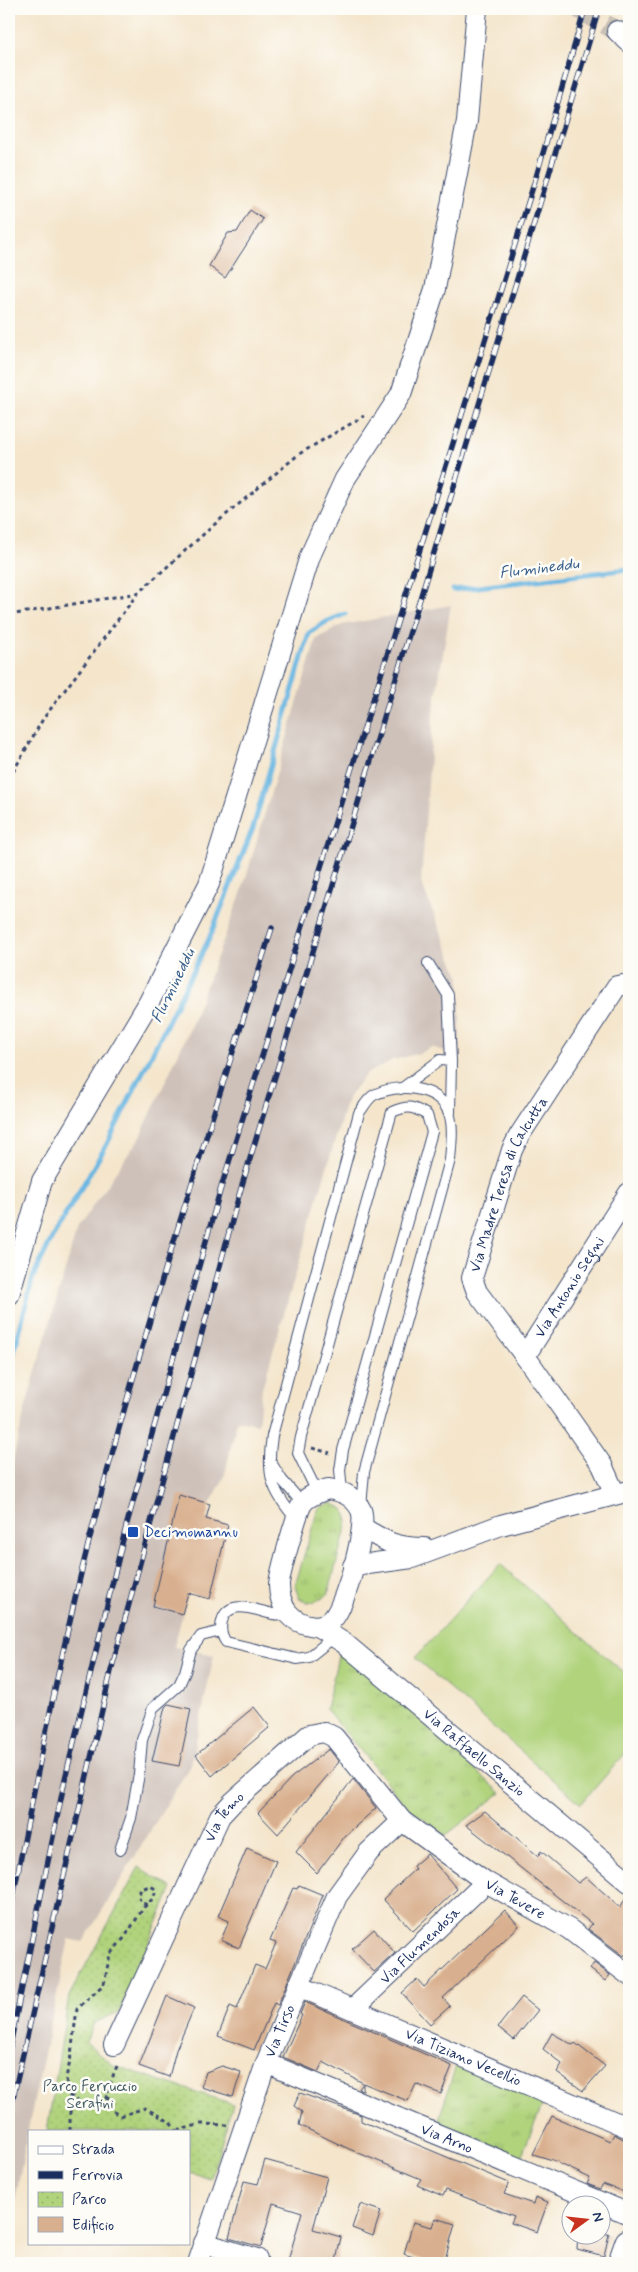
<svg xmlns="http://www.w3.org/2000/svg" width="638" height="2272" font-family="Mynerve,sans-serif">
  <defs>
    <pattern id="grass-tufts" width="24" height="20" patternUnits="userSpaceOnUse" patternTransform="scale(1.25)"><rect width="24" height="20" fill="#b0d37b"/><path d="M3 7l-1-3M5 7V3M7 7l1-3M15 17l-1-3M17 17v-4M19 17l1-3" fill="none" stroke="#97b56d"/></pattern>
    <pattern id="park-dots" width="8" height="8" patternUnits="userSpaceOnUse" patternTransform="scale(1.25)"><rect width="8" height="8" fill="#b0d37b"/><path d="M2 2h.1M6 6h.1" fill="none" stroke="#97b56d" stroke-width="1.8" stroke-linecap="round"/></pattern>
  </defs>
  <rect width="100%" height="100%" fill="#fdfcf7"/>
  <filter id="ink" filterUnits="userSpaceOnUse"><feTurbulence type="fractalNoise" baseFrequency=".02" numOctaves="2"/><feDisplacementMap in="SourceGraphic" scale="10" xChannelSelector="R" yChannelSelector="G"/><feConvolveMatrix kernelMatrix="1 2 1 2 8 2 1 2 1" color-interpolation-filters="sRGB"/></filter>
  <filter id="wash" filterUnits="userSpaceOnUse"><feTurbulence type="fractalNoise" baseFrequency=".0096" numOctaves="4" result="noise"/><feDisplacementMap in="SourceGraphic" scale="20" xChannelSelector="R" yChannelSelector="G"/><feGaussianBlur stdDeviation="1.12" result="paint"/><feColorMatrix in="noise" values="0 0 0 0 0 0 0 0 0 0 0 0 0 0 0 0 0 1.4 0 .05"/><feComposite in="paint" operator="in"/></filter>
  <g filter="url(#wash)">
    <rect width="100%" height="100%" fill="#f4e5cb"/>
    <!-- railway -->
    <path fill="#cec1b9" d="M451 605 433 714 421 883 460 978V1057L432 1047 420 1053 393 1060 366 1074 347 1099 262 1389 258 1424 237 1420 224 1478 210 1504 206 1519 228 1525 210 1599 188 1593 174 1647 214 1655 191 1764 83 1942 69 1939 30 2119 9 2235V1476L27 1402 77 1229 140 1137 190 1028 242 891 316 639 342 625Z"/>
    <!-- grass -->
    <path fill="url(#grass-tufts)" stroke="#66816c" d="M332 1503 344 1509 348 1521 328 1594 321 1599 309 1603 299 1598 295 1586 317 1512 320 1507Z
      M340 1648 501 1793 446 1835 408 1808 326 1709Z
      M456 2065 544 2101 521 2157 438 2122Z"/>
    <!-- park -->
    <path fill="url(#park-dots)" stroke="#66816c" d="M139 1867 172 1888 119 2012 94 2023 86 2042 113 2065 233 2104 211 2178 189 2172V2131H47L69 1996Z"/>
    <!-- pitch -->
    <path fill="#b0d37b" stroke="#66816c" d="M500 1564 629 1677V1749L581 1804 415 1658Z"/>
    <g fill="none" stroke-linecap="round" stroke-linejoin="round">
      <!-- stream -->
      <path stroke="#67b5e1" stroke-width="5" d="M453 590 629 569
        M9 1372 33 1277 53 1236 107 1144 209 939 253 828 309 633 326 622 345 614"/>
    </g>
    <g id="blocks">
      <!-- building -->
      <path fill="#d9b08f" d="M250 210 263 219 225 278 209 266 228 233 237 232Z
        M179 1495 210 1504 206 1519 228 1525 210 1599 188 1593 182 1614 153 1606Z
        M168 1704 191 1709 179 1766 152 1761 165 1707Z
        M254 1707 270 1727 212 1776 196 1755Z
        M329 1749 339 1762 278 1834 258 1813 292 1777Z
        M353 1779 376 1808 345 1836 317 1873 296 1852Z
        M485 1811 538 1856 541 1851 578 1883 586 1877 620 1907 629 1894V1949L624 1956 588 1929 592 1924 466 1825Z
        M247 1848 276 1861 239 1948 221 1940 229 1921 218 1916Z
        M427 1854 457 1889 413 1931 383 1899 415 1869 413 1866Z
        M299 1885 323 1895 278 2005 274 2003 254 2050 218 2036 230 2006 237 2009 255 1965 265 1969 276 1943 270 1941 293 1888 297 1889Z
        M505 1910 519 1926 443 1998 450 2006 430 2024 402 1993 417 1979 424 1987Z
        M374 1929 395 1953 374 1972 352 1949Z
        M594 1963 610 1975 605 1981 590 1969Z
        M167 1996 194 2008 176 2050 169 2077 139 2066Z
        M522 1997 538 2010 514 2040 498 2027Z
        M305 2002 452 2066 441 2094 416 2084 408 2101 363 2083V2090L359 2089 363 2083 323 2062 318 2072 283 2057 302 2015 300 2014Z
        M552 2033 573 2045 575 2043 605 2066 583 2091 557 2072 562 2064 543 2049Z
        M222 2066 241 2072 233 2097 201 2087 206 2072Z
        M300 2093 361 2115V2121L509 2183 504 2194 533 2204 535 2197 548 2202 537 2232 511 2223 514 2216 446 2190 443 2196 417 2185 421 2179 349 2149 299 2125 302 2112 294 2106Z
        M552 2116 610 2141 614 2134 629 2142V2194L603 2184 600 2189 587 2184 590 2178 558 2163 559 2162 533 2154Z
        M265 2160 327 2177 313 2229 341 2237 336 2261 325 2260V2263L288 2261 302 2212 273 2203 261 2247 229 2238 244 2181 258 2184Z
        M360 2204 381 2211 373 2236 352 2228Z
        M435 2218 455 2224 444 2263H421L423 2260 404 2254 413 2222 432 2227Z
        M578 2234H609L604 2256 577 2249Z"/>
    </g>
  </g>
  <g filter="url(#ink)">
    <use href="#blocks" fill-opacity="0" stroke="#3c4a6e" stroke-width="1"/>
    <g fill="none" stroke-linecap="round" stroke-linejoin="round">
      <!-- street-tunnel -->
      <path stroke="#c9c1b5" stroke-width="20" stroke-dasharray="20 10" stroke-linecap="butt" d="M579 9 617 31"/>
      <!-- lane casing -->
      <g stroke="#3c4a6e" stroke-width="12">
        <path id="lane" d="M428 963 448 995 451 1061
          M401 1089 440 1060 451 1061 450 1113
          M270 1461 282 1480 302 1503
          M317 1492 298 1453 301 1437 392 1112C408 1105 412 1106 427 1115L432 1132 343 1450 340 1470 342 1491
          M297 1520C271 1491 266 1474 272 1436L359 1113C363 1108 368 1098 374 1095 397 1083 438 1085 449 1113 454 1127 451 1146 450 1160L364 1472 361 1507
          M289 1614C284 1614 278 1615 273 1614 257 1611 229 1597 222 1621 220 1629 221 1635 226 1642L297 1659 309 1657 334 1637
          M120 1850 131 1818 139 1774 142 1740 153 1708 179 1685 185 1672 191 1650 201 1636 221 1631"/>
      </g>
      <!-- street casing -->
      <g stroke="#3c4a6e" stroke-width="22">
        <g id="street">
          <path d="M617 31 629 42"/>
          <path d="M9 1295 42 1181 148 1004 209 884 310 556 345 479 401 394 435 289 467 121 477 9"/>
          <path id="s1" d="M525 1356 629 1193"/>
          <path d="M328 1489C342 1491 354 1496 361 1510 368 1527 346 1600 335 1616 324 1632 299 1626 288 1613 282 1606 279 1594 279 1585 279 1575 297 1513 302 1504 307 1496 319 1492 328 1489Z"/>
          <path id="s2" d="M615 1494 602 1465 525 1356 477 1292 472 1278 512 1150 519 1136 617 986 629 984"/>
          <path d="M363 1528C388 1543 396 1548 425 1548"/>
          <path d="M353 1566 412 1558 501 1525 629 1491"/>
          <path id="s3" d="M317 1626 344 1643 629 1882"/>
          <path id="s4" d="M298 1986 629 2128"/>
          <path id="s5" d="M354 2008 486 1882"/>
          <path id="s6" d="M114 2045 220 1816 233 1802 309 1735 324 1732 334 1737 402 1821 486 1882 569 1929 629 1975"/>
          <path id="s7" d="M266 2063 629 2214"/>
          <path d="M204 2243 257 2259 256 2263"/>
          <path id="s8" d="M198 2263 266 2063 337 1896 369 1852 402 1821"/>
        </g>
      </g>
      <!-- secondary casing -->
      <g stroke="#3c4a6e" stroke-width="30">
        <path id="secondary" d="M622 2263 629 2243"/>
      </g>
      <!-- path -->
      <path stroke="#3c4a6e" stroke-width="3" stroke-dasharray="4 4" stroke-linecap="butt" d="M9 615 138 593
        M9 779 43 719 138 593 215 524 299 454 364 416
        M312 1448 330 1453
        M117 2066C110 2084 99 2104 120 2116L145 2108 170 2122 176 2131
        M108 2096 100 2103 87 2104 75 2100 67 2090 66 2077 70 2062 77 2009 104 1984 110 1954 125 1937 144 1907C151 1901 154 1899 156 1889L150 1886 141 1889 138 1896 141 1902 147 1905
        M70 2131V2094
        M177 2131 201 2124 227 2125"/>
      <!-- lane -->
      <use href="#lane" stroke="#fff" stroke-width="10"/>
      <!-- street -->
      <use href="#street" stroke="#fff" stroke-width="20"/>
      <!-- secondary -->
      <use href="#secondary" stroke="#fff" stroke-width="28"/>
      <!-- rail casing -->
      <g stroke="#1b2f5e" stroke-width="5.5">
        <path id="rail" d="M9 1917C36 1782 61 1647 96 1514 147 1317 211 1123 272 928
          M9 2050 65 1779 126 1527 220 1191 536 177 585 9
          M9 2115 111 1671 239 1195 599 9"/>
      </g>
      <!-- rail -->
      <use href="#rail" stroke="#fdfcf7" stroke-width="4" stroke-dasharray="11" stroke-linecap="butt"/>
    </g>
  </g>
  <!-- markers -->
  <rect fill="#1a4fb4" stroke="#fdfcf7" stroke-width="2" x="127" y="1526" width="12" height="12" rx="2.5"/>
  <g text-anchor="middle" stroke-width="5" stroke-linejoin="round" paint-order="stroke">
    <!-- street labels -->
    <g font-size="15" fill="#1b2f5e" stroke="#fdfcf7">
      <text dy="5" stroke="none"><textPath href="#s2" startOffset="361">Via Madre Teresa di Calcutta</textPath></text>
      <text dy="5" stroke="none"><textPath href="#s1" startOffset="82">Via Antonio Segni</textPath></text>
      <text dy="5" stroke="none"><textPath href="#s3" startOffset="202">Via Raffaello Sanzio</textPath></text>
      <text dy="5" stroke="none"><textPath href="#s6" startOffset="254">Via Temo</textPath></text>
      <text dy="5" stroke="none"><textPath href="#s6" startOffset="645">Via Tevere</textPath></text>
      <text dy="5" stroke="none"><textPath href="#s5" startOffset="91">Via Flumendosa</textPath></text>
      <text dy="5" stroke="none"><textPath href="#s8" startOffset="246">Via Tirso</textPath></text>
      <text dy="5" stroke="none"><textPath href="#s4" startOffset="180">Via Tiziano Vecellio</textPath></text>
      <text dy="5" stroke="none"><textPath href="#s7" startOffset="196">Via Arno</textPath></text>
    </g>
    <!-- transit labels -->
    <g font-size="15" fill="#164399" stroke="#fdfcf7" text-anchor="start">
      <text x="144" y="1537">Decimomannu</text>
    </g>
    <!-- park labels -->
    <g font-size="15" fill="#486067" stroke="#fdfcf7">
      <text x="90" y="2091">Parco Ferruccio<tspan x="90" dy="17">Serafini</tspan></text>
    </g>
    <!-- water labels -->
    <g font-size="16" font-style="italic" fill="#365e8c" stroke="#fdfcf7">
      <text transform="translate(539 567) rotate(-7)" y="6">Flumineddu</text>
      <text transform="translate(172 985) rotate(-64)" y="6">Flumineddu</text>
    </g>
  </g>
  <!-- margin -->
  <rect width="638" height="2272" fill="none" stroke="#fdfcf7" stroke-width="30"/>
  <!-- legend -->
  <rect x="28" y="2130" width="162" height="115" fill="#fdfcf7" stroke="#a3aaba"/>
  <rect x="38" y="2146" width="25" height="8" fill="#ffffff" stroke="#a3aaba"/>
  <text x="72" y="2154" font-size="15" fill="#1b2f5e">Strada</text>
  <rect x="38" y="2171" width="25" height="8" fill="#1b2f5e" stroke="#a3aaba"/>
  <text x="72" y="2180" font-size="15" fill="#1b2f5e">Ferrovia</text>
  <rect x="38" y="2192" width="25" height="15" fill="url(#park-dots)" stroke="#a3aaba"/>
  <text x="72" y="2204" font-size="15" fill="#1b2f5e">Parco</text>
  <rect x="38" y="2217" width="25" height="15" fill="#d9b08f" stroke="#a3aaba"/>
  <text x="72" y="2230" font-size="15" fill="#1b2f5e">Edificio</text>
  <!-- north arrow -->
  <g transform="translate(586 2220) rotate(75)"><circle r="24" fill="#fdfcf7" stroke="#a3aaba"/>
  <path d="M0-4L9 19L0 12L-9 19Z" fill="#c8321e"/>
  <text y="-8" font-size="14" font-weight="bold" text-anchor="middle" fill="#1b2f5e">N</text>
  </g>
</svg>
